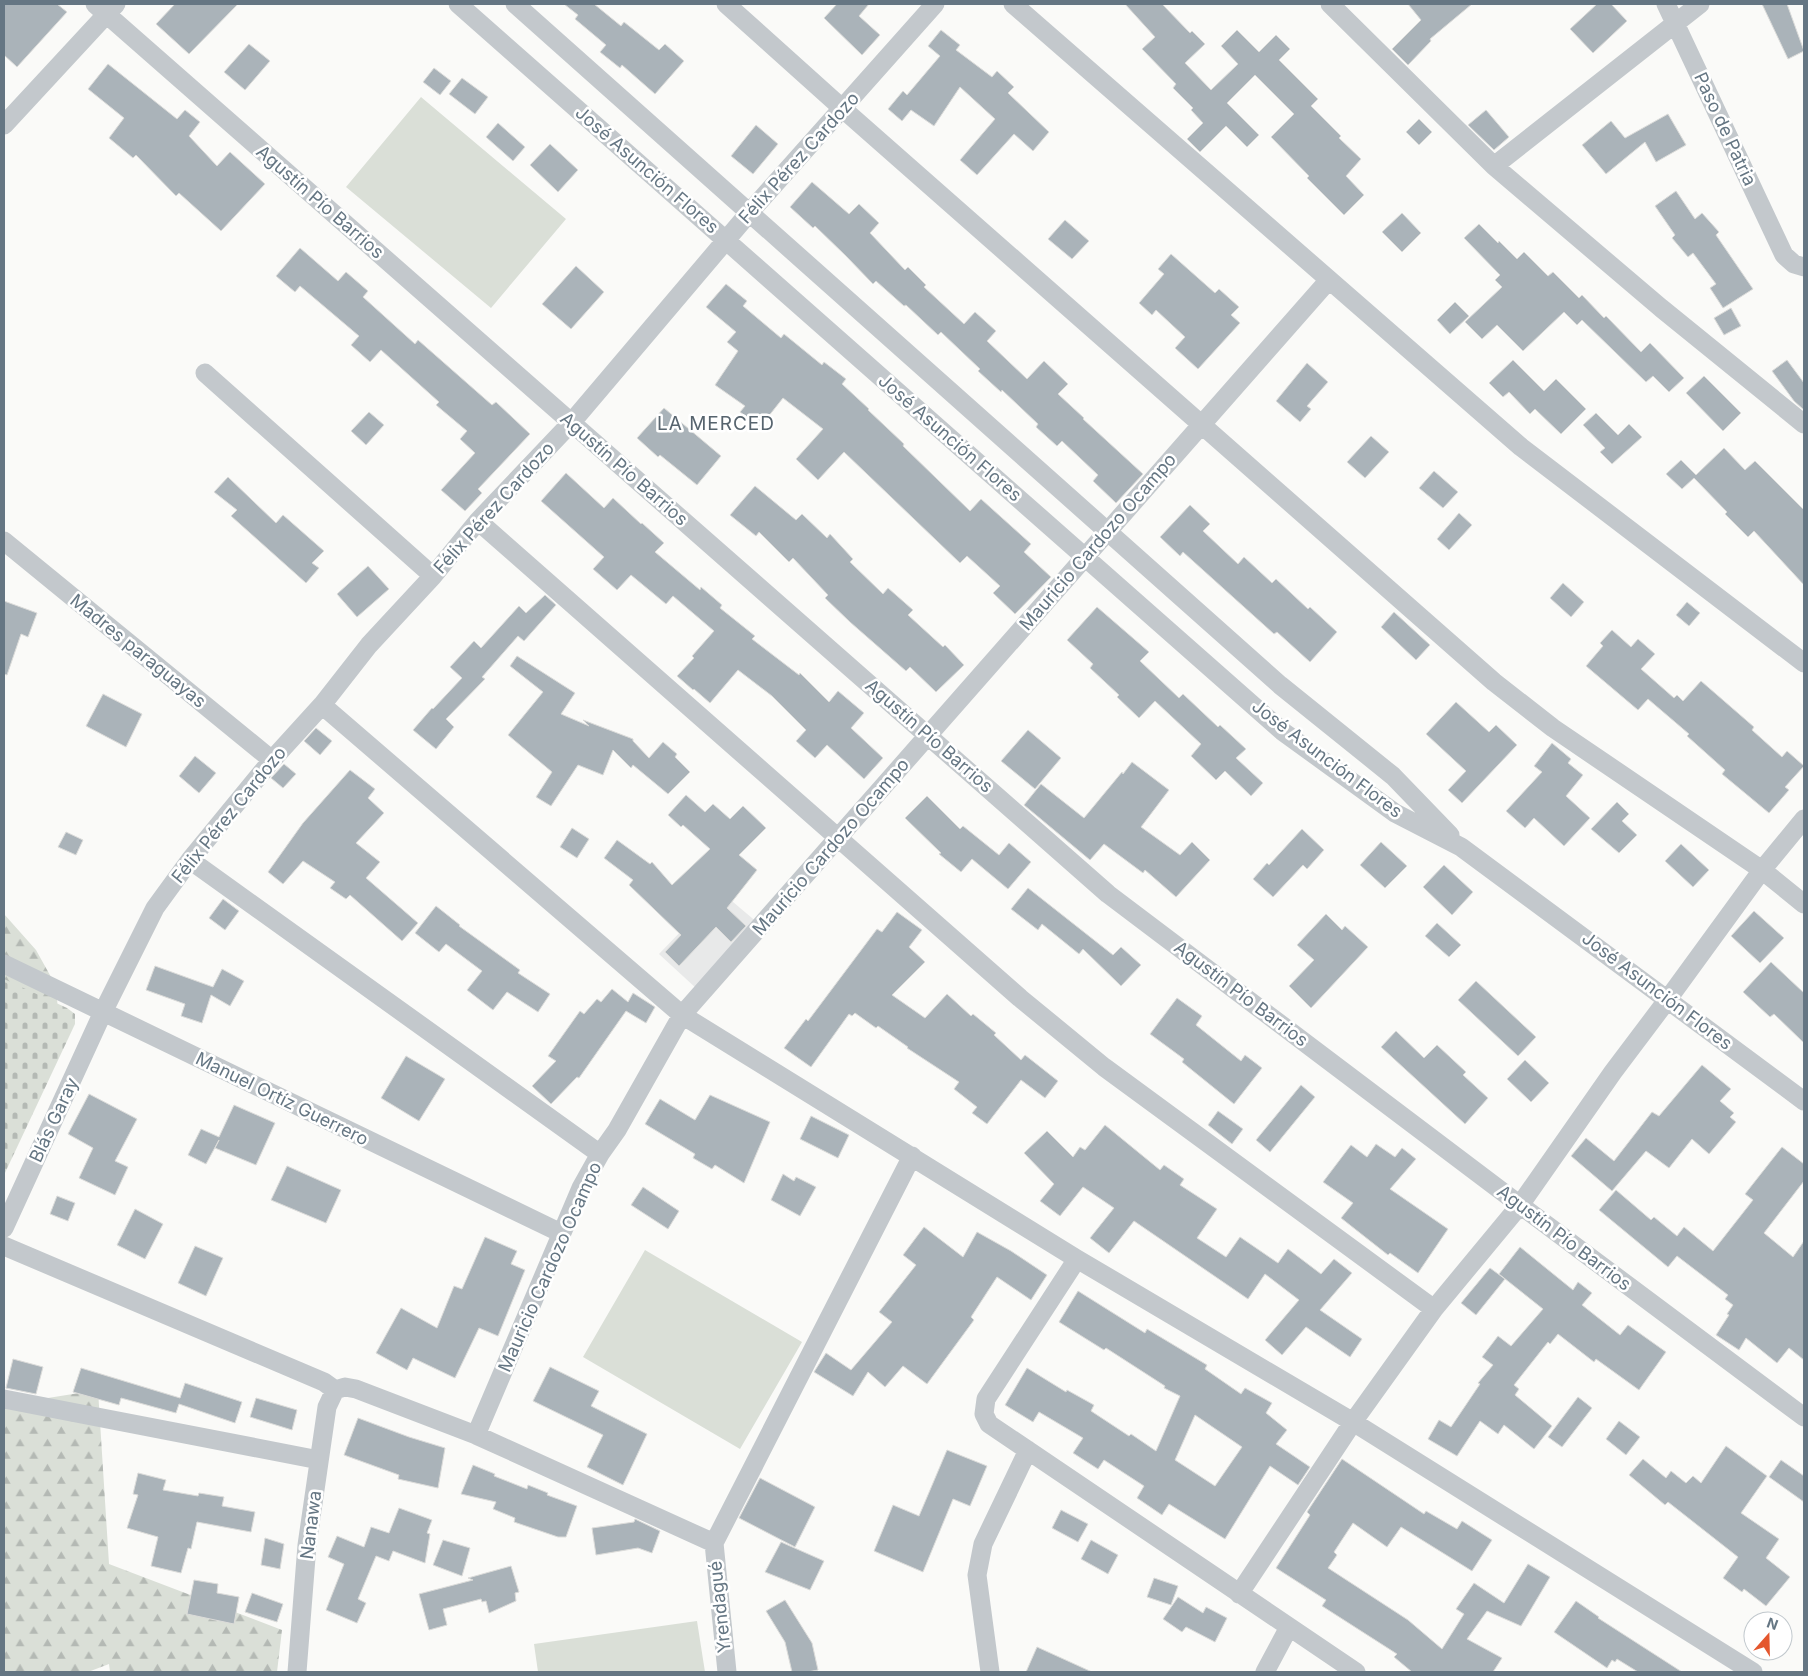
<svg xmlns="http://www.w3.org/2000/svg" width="1808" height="1676" font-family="Inter,sans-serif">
  <defs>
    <pattern id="forest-firs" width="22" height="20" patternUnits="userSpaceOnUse" patternTransform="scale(1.25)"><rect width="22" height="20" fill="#dadfd7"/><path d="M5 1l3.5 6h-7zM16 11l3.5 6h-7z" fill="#b4b9b4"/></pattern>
    <pattern id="cemetery-stones" width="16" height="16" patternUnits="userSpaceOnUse" patternTransform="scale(1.25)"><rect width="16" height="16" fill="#dadfd7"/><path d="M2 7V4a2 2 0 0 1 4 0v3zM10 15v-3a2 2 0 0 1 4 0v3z" fill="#b4b9b4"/></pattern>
  </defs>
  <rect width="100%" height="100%" fill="#fafaf8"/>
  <!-- built -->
  <path fill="#e8e9e9" d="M720 891 759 924 697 989 659 954Z"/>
  <!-- green -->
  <path fill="#dadfd7" d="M421 97 566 219 491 308 346 187Z
    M645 1250 802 1342 740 1449 583 1357Z
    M697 1621 705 1672H538L534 1644Z"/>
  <!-- forest -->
  <path fill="url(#forest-firs)" d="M4 914 36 950 56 986 59 1024 4 1124Z
    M98 1390 109 1564 282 1630 277 1672H110L109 1664 88 1672H4V1405Z"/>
  <!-- cemetery -->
  <path fill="url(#cemetery-stones)" d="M4 979 67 1008 75 1014V1024L4 1175Z"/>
  <!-- building -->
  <path fill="#aab3b9" stroke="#dcdcda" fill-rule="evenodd" d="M4 4H57L67 12 17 67 4 55Z
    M175 4H238L189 54 156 24Z
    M564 4H594L621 26 624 22 659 50 665 44 684 61 655 94 622 65 620 68 600 52 606 45 575 19 578 15Z
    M837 4H869L859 16 880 35 862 55 824 18Z
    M1125 4H1162L1190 33 1192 31 1205 44 1185 63 1211 90 1238 64 1221 46 1237 30 1259 52 1276 35 1290 49 1279 60 1318 99 1311 106 1341 136 1339 138 1361 159 1346 176 1364 195 1344 215 1307 178 1309 176 1271 137 1294 114 1255 75 1227 103 1259 135 1247 147 1226 126 1200 152 1187 139 1203 123 1191 110 1193 108 1173 88 1176 84 1142 49 1155 37Z
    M1408 4H1472L1430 39 1431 41 1408 65 1392 49 1421 20Z
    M1597 4H1611L1627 21 1593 53 1570 29Z
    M1762 4H1787L1804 51 1788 59Z
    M941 30 960 45 956 50 992 77 997 71 1014 87 1008 93 1049 132 1033 151 1014 134 977 175 960 160 995 119 960 87 934 126 911 110 902 121 888 109 903 91 907 95 940 56 928 46Z
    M249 44 270 61 245 90 224 72Z
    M108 64 177 119 185 110 200 122 189 136 217 166 230 152 265 184 221 231 179 193 176 196 136 155 133 158 109 138 124 118 88 89Z
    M434 68 451 81 440 95 423 82Z
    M462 78 488 97 475 114 449 94Z
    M1486 110 1509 137 1494 150 1468 125Z
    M1668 114 1686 145 1656 162 1645 142 1606 174 1582 145 1611 121 1625 138Z
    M1419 119 1432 132 1419 145 1406 132Z
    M498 123 525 147 513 161 486 137Z
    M756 125 778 144 753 174 731 156Z
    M550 144 578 170 558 192 530 165Z
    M812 182 849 214 859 204 879 223 870 233 905 270 908 267 926 285 924 287 964 324 975 312 996 331 987 341 1027 379 1044 361 1068 384 1058 394 1084 418 1083 419 1143 474 1116 503 1093 481 1098 475 1062 441 1057 446 1036 427 1038 424 1002 390 1001 392 978 371 980 369 941 332 938 335 906 305 904 306 876 281 873 284 846 256 815 226 813 228 790 207Z
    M1676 191 1695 219 1702 213 1719 232 1716 235 1753 289 1723 308 1710 288 1716 284 1693 253 1688 257 1672 238 1675 235 1655 206Z
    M1402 213 1421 233 1402 252 1382 232Z
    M1065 220 1089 241 1072 259 1048 239Z
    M1479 224 1498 243 1499 241 1517 259 1524 252 1548 276 1553 272 1579 298 1582 295 1604 318 1606 316 1641 352 1650 343 1684 378 1669 392 1653 376 1646 382 1582 320 1577 325 1564 312 1523 351 1497 325 1482 339 1465 322 1502 287 1495 280 1500 275 1464 238Z
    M300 248 338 281 346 272 368 291 363 297 415 344 418 340 492 405 496 402 530 434 478 489 482 493 465 511 441 490 475 453 460 439 467 431 436 405 439 402 381 350 370 362 351 345 359 336 300 286 295 292 276 276Z
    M1171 254 1215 293 1219 289 1239 307 1231 315 1240 323 1198 369 1175 348 1185 337 1156 310 1152 315 1139 303 1164 274 1158 269Z
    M576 266 604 292 571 329 542 304Z
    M726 284 747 301 743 306 781 338 784 334 822 365 824 362 846 379 842 384 869 409 868 410 904 444 903 446 970 511 981 499 1031 544 1024 552 1051 577 1015 614 993 593 1000 586 967 556 960 563 844 452 818 480 796 459 823 429 783 398 760 427 740 412 745 406 715 385 738 351 727 342 736 332 706 307Z
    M1455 302 1469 316 1450 334 1437 320Z
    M1731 308 1741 326 1724 335 1714 318Z
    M1513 360 1544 391 1556 379 1586 409 1561 434 1535 409 1530 414 1509 392 1503 397 1489 383Z
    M1787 360 1804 383V410L1794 401 1772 371Z
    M1307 363 1328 382 1307 406 1311 409 1300 422 1276 401Z
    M1704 376 1741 413 1723 431 1686 393Z
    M664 408 721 456 697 485 660 455 658 457 637 438Z
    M369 412 384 425 366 445 351 431Z
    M1596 413 1618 435 1629 424 1642 437 1612 464 1600 452 1605 448 1583 425Z
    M1371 436 1389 452 1365 478 1347 462Z
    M1724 448 1745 470 1755 461 1804 510V585L1754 531 1748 537 1725 514 1727 512 1694 478 1682 489 1666 474 1681 460 1696 475Z
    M1434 471 1458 492 1443 508 1419 488Z
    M566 473 604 508 613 498 641 524 642 523 664 543 655 552 700 590 701 587 722 605 720 608 755 636 752 639 799 675 800 673 829 702 838 691 864 713 851 728 883 758 864 779 827 745 815 758 796 741 806 730 772 696 738 670 710 703 694 689 693 690 677 676 694 658 692 656 714 631 673 596 666 604 631 575 617 590 593 569 604 557 541 501Z
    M228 477 276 523 283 515 324 551 312 563 319 568 306 583 231 516 237 510 214 492Z
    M755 486 796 520 802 514 827 538 830 534 853 559 850 562 883 594 888 588 913 610 908 615 943 647 945 645 964 665 936 692 910 667 906 671 850 622 825 598 828 595 793 558 789 562 759 532 756 536 730 515Z
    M1190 505 1210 524 1203 531 1238 564 1244 557 1272 583 1276 579 1308 609 1310 607 1337 632 1310 662 1277 632 1274 634 1183 552 1180 556 1160 537Z
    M1459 513 1472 525 1449 550 1437 539Z
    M368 566 389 589 357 617 337 594Z
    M1563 583 1584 602 1571 617 1550 598Z
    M545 595 556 605 524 641 518 636 482 677 485 679 446 719 454 727 436 749 413 730 432 708 433 709 462 678 450 667 474 641 481 648 519 606 526 613Z
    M4 601 37 613 28 637 21 634 7 675 4 674Z
    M1687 602 1700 613 1689 626 1676 615Z
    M1097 607 1149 652 1140 661 1179 698 1183 694 1218 727 1220 725 1246 749 1236 758 1263 783 1251 796 1225 771 1216 780 1191 756 1201 744 1155 701 1139 718 1117 697 1119 695 1090 668 1093 664 1067 640Z
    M1394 612 1430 645 1416 660 1381 627Z
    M1612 630 1631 647 1638 639 1655 654 1641 669 1674 698 1677 695 1683 701 1701 681 1754 727 1752 730 1782 757 1787 751 1804 766 1785 787 1789 790 1769 813 1722 774 1725 770 1687 736 1689 734 1648 699 1638 710 1586 666 1603 646 1600 643Z
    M517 656 575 693 561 714 589 726 583 720 633 739V741L649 758 663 742 677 754 675 757 690 772 668 794 633 765 631 768 613 750 603 775 578 765 551 806 536 797 552 772 508 735 543 692 510 666Z
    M103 694 142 714 126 747 86 726Z
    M1456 702 1489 732 1496 725 1517 745 1462 803 1448 790 1466 771 1426 734Z
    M316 728 332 741 320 755 304 741Z
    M1028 730 1061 758 1035 789 1001 761Z
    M1552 743 1571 759 1568 763 1583 775 1566 796 1590 818 1564 846 1534 818 1525 828 1506 811 1542 772 1534 766Z
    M195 756 216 773 199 793 179 776Z
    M1132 762 1169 790 1141 827 1180 855 1192 842 1210 860 1176 897 1145 870 1143 873 1104 844 1090 860 1024 805 1041 784 1084 818 1122 772 1123 774Z
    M284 764 296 774 283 788 271 778Z
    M350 770 375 789 368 798 384 813 356 843 380 862 366 878 418 923 402 941 350 895 346 899 330 888 335 882 303 861 283 884 268 872 303 823Z
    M686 795 705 812 713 804 730 819 743 806 766 828 739 855 757 870 727 908 746 926 731 942 716 927 679 966 665 952 681 935 629 885 633 880 604 858 617 840 650 864 652 862 672 885 710 849 683 825 681 827 668 815Z
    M927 796 960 829 963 826 999 855 1009 843 1031 862 1008 889 972 859 961 872 939 854 941 853 905 818Z
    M1617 802 1629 814 1622 821 1637 835 1619 853 1591 829Z
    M572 828 589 839 577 858 560 847Z
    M1302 829 1324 850 1307 869 1303 865 1273 897 1253 879 1267 863 1269 865Z
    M66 832 83 840 76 855 58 847Z
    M1381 842 1407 866 1385 888 1360 865Z
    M1681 844 1709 870 1693 887 1665 861Z
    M1444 865 1473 892 1452 915 1423 887Z
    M1028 888 1113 955 1121 947 1141 965 1121 986 1083 949 1079 954 1042 924 1038 930 1011 909Z
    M223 899 239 911 225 930 209 918Z
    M436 906 460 925 459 926 520 970 518 973 550 994 538 1012 507 992 493 1010 467 990 482 971 446 944 439 952 415 933Z
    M1754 911 1784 938 1760 963 1731 936Z
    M897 912 922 930 909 947 925 962 892 995 925 1018 947 994 971 1016 973 1014 996 1033 994 1035 1021 1060 1025 1055 1058 1081 1045 1098 1021 1080 987 1124 972 1113 977 1107 954 1089 959 1082 907 1048 908 1047 878 1026 876 1028 855 1013 852 1016 849 1014 811 1067 784 1048 806 1019 808 1021 877 929 882 932Z
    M1326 914 1342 930 1345 926 1368 947 1311 1008 1289 986 1314 960 1297 945Z
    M1437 923 1461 945 1449 957 1425 936Z
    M1771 962 1804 993V1043L1774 1014 1770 1017 1743 992Z
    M155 966 213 987 222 969 244 981 230 1006 211 995 202 1023 181 1016 185 1004 146 990Z
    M1476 981 1536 1037 1518 1056 1458 1000Z
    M612 989 628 1002 633 993 655 1007 646 1023 626 1011 579 1078 577 1077 551 1104 532 1086 556 1061 548 1056 580 1011 584 1014 597 999 601 1002Z
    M1177 998 1202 1016 1196 1025 1241 1061 1245 1055 1262 1068 1234 1104 1182 1062 1184 1059 1150 1034Z
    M1396 1031 1424 1058 1437 1045 1466 1072 1463 1075 1488 1098 1465 1124 1381 1047Z
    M406 1056 445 1079 419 1121 381 1098Z
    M1525 1060 1549 1083 1531 1102 1507 1079Z
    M1702 1065 1731 1089 1720 1101 1734 1113 1730 1117 1736 1122 1709 1154 1692 1139 1669 1168 1646 1151 1612 1191 1571 1156 1586 1138 1614 1161 1652 1112 1659 1116Z
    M1301 1085 1315 1097 1270 1152 1256 1140Z
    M89 1094 137 1119 115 1161 128 1167 115 1195 79 1178 93 1148 68 1134Z
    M710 1095 770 1122 744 1183 715 1165 712 1169 693 1158 695 1154 645 1124 660 1099 695 1120Z
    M234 1105 275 1123 256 1165 215 1148 219 1140 206 1164 188 1155 201 1129 219 1137Z
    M1218 1111 1243 1129 1232 1144 1208 1125Z
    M811 1116 849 1135 838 1158 800 1139Z
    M1105 1125 1160 1170 1164 1165 1184 1179 1180 1185 1217 1209 1197 1238 1226 1257 1240 1237 1278 1263 1288 1249 1321 1274 1334 1259 1352 1273 1320 1310 1362 1339 1350 1357 1306 1327 1282 1355 1265 1340 1299 1300 1265 1274 1248 1299 1134 1221 1109 1253 1090 1238 1114 1208 1083 1187 1060 1216 1040 1201 1054 1184 1024 1153 1047 1131 1073 1157 1080 1147 1085 1150Z
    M1376 1144 1395 1157 1402 1148 1416 1159 1390 1189 1448 1229 1418 1273 1390 1253 1388 1255 1341 1218 1353 1203 1323 1182 1351 1145 1367 1157Z
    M1782 1147 1804 1164V1181L1764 1233 1793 1257 1804 1241V1360L1789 1348 1777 1363 1746 1338 1739 1350 1716 1335 1729 1315 1727 1314 1733 1305 1725 1299 1728 1295 1677 1256 1668 1267 1599 1210 1616 1190 1651 1220 1654 1217 1677 1236 1684 1227 1713 1251 1753 1200 1745 1194Z
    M287 1166 341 1190 326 1223 271 1200Z
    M783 1174 794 1181 796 1177 816 1187 800 1216 771 1200Z
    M643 1187 679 1211 668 1229 631 1205Z
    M57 1196 75 1203 68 1221 50 1214Z
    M135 1209 163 1224 145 1259 117 1245Z
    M924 1227 963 1257 977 1232 1011 1251 1047 1275 1031 1300 997 1277 971 1317 974 1320 927 1384 903 1366 885 1387 868 1372 853 1396 814 1372 826 1353 851 1370 892 1322 879 1312 916 1265 903 1255Z
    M485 1237 517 1251 511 1264 525 1270 498 1336 479 1328 455 1378 413 1358 407 1370 376 1353 401 1308 437 1328 454 1286 462 1289Z
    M195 1246 223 1258 206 1296 178 1283Z
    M1520 1247 1573 1290 1578 1282 1592 1293 1582 1305 1620 1335 1628 1325 1666 1352 1639 1390 1596 1359 1594 1362 1558 1334 1550 1344 1548 1342 1514 1385 1519 1389 1515 1395 1552 1426 1534 1449 1504 1425 1498 1434 1480 1421 1457 1456 1428 1439 1439 1420 1451 1427 1480 1384 1478 1383 1493 1365 1482 1357 1498 1336 1511 1346 1543 1309 1499 1274Z
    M1490 1268 1505 1279 1476 1315 1461 1303Z
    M1078 1291 1145 1333 1147 1329 1207 1365 1205 1369 1241 1394 1245 1388 1272 1403 1266 1413 1287 1430 1276 1444 1310 1467 1298 1485 1270 1466 1225 1539 1169 1504 1162 1515 1137 1498 1144 1486 1104 1460 1098 1469 1073 1453 1083 1438 1039 1412 1033 1422 1005 1405 1027 1368 1066 1392 1067 1390 1094 1405 1091 1411 1129 1436 1131 1434 1156 1451 1180 1396 1164 1388 1165 1386 1106 1348 1104 1350 1059 1322ZM1195 1415 1242 1447 1215 1486 1175 1460Z
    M13 1359 43 1367 36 1394 6 1388Z
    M550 1367 599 1391 591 1406 647 1434 623 1485 587 1467 603 1435 533 1401Z
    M81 1368 180 1398 185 1383 242 1402 235 1423 179 1404 176 1413 121 1398 119 1405 73 1392Z
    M1578 1397 1592 1408 1562 1447 1548 1437Z
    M256 1398 297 1410 292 1430 250 1417Z
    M358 1418 409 1437 445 1448 438 1488 398 1479 399 1475 344 1455Z
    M1619 1421 1640 1437 1626 1455 1606 1439Z
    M1726 1446 1767 1476 1741 1513 1779 1539 1766 1558 1790 1577 1766 1606 1744 1589 1742 1592 1723 1578 1738 1557 1668 1502 1665 1505 1629 1475 1643 1459 1666 1478 1671 1471 1686 1483 1693 1476 1701 1483Z
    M947 1450 987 1466 970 1506 953 1499 923 1572 874 1551 893 1505 919 1516Z
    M1342 1459 1424 1514 1426 1511 1457 1529 1462 1521 1492 1540 1472 1571 1401 1527 1387 1547 1353 1523 1334 1552 1337 1555 1328 1568 1408 1620 1442 1649 1464 1614 1456 1609 1474 1583 1504 1603 1528 1564 1550 1577 1521 1626 1487 1611 1467 1639 1502 1658 1493 1672H1412L1394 1657 1397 1654 1322 1606 1326 1600 1276 1568 1310 1515 1307 1512Z
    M1781 1460 1804 1476V1502L1769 1477Z
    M473 1465 495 1474 494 1476 527 1489 528 1485 548 1493 547 1495 577 1506 566 1537H558L514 1522 515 1518 493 1509 496 1502 461 1494Z
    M138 1473 166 1480 163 1490 198 1496 199 1493 224 1497 222 1506 255 1512 251 1532 197 1522 191 1549 188 1548 181 1573 151 1566 158 1537 127 1528 138 1495 133 1494Z
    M760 1478 815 1507 795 1547 739 1518Z
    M399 1508 432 1520 427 1533 430 1534 425 1563 393 1551 389 1561 376 1556 358 1599 366 1603 357 1623 326 1610 344 1564 328 1557 337 1536 364 1547 371 1527 389 1533Z
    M1061 1510 1088 1524 1078 1542 1052 1528Z
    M635 1519 660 1531 652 1553 638 1548 596 1555 592 1528 634 1522Z
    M265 1538 284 1544 280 1569 261 1565Z
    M443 1540 470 1548 462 1576 433 1565Z
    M1091 1540 1118 1555 1108 1574 1081 1559Z
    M781 1542 824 1561 810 1590 765 1572Z
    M511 1566 519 1592 515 1593 516 1601 489 1613 486 1601 482 1602 481 1599 443 1609 447 1625 429 1630 419 1594 473 1580 468 1578Z
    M1154 1578 1178 1586 1171 1605 1147 1597Z
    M194 1580 218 1584 217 1593 239 1597 234 1624 187 1614Z
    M252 1593 283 1604 277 1622 245 1612Z
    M1178 1597 1203 1613 1206 1607 1227 1618 1215 1642 1186 1627 1182 1632 1163 1619Z
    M785 1600 812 1643 818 1670 807 1672H792L785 1642 766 1611Z
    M1576 1601 1599 1617 1598 1618 1682 1672H1638L1617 1659 1615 1662 1612 1660 1607 1668 1554 1632Z
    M1037 1647 1092 1672H1026Z"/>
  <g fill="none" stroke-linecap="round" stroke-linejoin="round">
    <!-- street -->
    <path stroke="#c3c8cc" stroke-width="19" d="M95 4 1108 894 1520 1205 1804 1417
      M458 4 1282 731 1395 813 1461 847 1804 1101
      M515 4 1280 685 1393 776 1450 835
      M726 4 843 109 1494 682 1553 728 1762 870 1804 904
      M1013 4 1521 447 1804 663
      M1330 4 1494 166 1661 308 1804 424
      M1666 4 1784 255 1794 264 1804 267
      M4 125 116 4
      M1494 166 1700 4
      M205 373 433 576
      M478 521 1020 998 1104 1067 1434 1309
      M4 541 272 760
      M322 705 682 1015 1077 1259 1353 1422 1753 1672
      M190 860 600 1154
      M4 964 561 1233
      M4 1228 103 1012 155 908 190 860 272 760 322 705 369 645 433 576 478 521 571 423 749 213 935 4
      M4 1246 324 1382 335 1390
      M1077 1259 986 1399 984 1414 989 1424 1356 1672
      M4 1399 319 1460
      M476 1435 581 1188 600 1154 617 1130 682 1015 1328 281
      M714 1543 912 1156
      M714 1543 727 1672
      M1239 1594 1353 1422 1434 1309 1520 1205 1613 1072 1668 999 1762 870 1804 819
      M297 1672 307 1545 327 1407 335 1390 345 1387 356 1389 476 1435 714 1543
      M990 1672 977 1575 983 1544 1028 1450
      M1265 1672 1289 1627"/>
  </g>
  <g text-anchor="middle" stroke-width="5" stroke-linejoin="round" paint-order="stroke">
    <!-- street labels -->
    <g font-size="18" fill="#657683" stroke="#fff">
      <text transform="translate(1725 129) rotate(65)" y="6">Paso de Patria</text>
      <text transform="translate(799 158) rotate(-48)" y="6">Félix Pérez Cardozo</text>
      <text transform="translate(647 170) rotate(41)" y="6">José Asunción Flores</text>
      <text transform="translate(320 202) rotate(41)" y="6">Agustín Pío Barrios</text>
      <text transform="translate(950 438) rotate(41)" y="6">José Asunción Flores</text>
      <text transform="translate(624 469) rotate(41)" y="6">Agustín Pío Barrios</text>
      <text transform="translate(494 508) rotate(-48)" y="6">Félix Pérez Cardozo</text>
      <text transform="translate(1098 542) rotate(-49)" y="6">Mauricio Cardozo Ocampo</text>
      <text transform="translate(138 651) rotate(39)" y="6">Madres paraguayas</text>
      <text transform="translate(929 736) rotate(41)" y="6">Agustín Pío Barrios</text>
      <text transform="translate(1327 759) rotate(37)" y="6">José Asunción Flores</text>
      <text transform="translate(229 815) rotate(-51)" y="6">Félix Pérez Cardozo</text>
      <text transform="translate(831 847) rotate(-49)" y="6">Mauricio Cardozo Ocampo</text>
      <text transform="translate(1657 991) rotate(37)" y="6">José Asunción Flores</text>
      <text transform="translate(1241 994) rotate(37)" y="6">Agustín Pío Barrios</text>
      <text transform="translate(282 1099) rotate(26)" y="6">Manuel Ortíz Guerrero</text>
      <text transform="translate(54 1120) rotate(-65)" y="6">Blás Garay</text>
      <text transform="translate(1564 1238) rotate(37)" y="6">Agustín Pío Barrios</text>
      <text transform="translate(550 1267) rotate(-66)" y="6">Mauricio Cardozo Ocampo</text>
      <text transform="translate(311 1525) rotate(-83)" y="6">Nanawa</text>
      <text transform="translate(720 1607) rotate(-96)" y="6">Yrendagué</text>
    </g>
    <!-- neighbourhood labels -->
    <g font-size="19" letter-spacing="1" fill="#57646e" stroke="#fff">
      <text x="716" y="430">LA MERCED</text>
    </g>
  </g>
  <!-- border -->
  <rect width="1808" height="1676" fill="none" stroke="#657683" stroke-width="10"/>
  <!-- north arrow -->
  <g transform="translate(1768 1636) rotate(20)"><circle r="24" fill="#ffffff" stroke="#c1c8cd"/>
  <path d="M0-4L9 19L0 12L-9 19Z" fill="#e4572e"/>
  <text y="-8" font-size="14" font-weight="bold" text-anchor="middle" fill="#657683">N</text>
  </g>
</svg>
